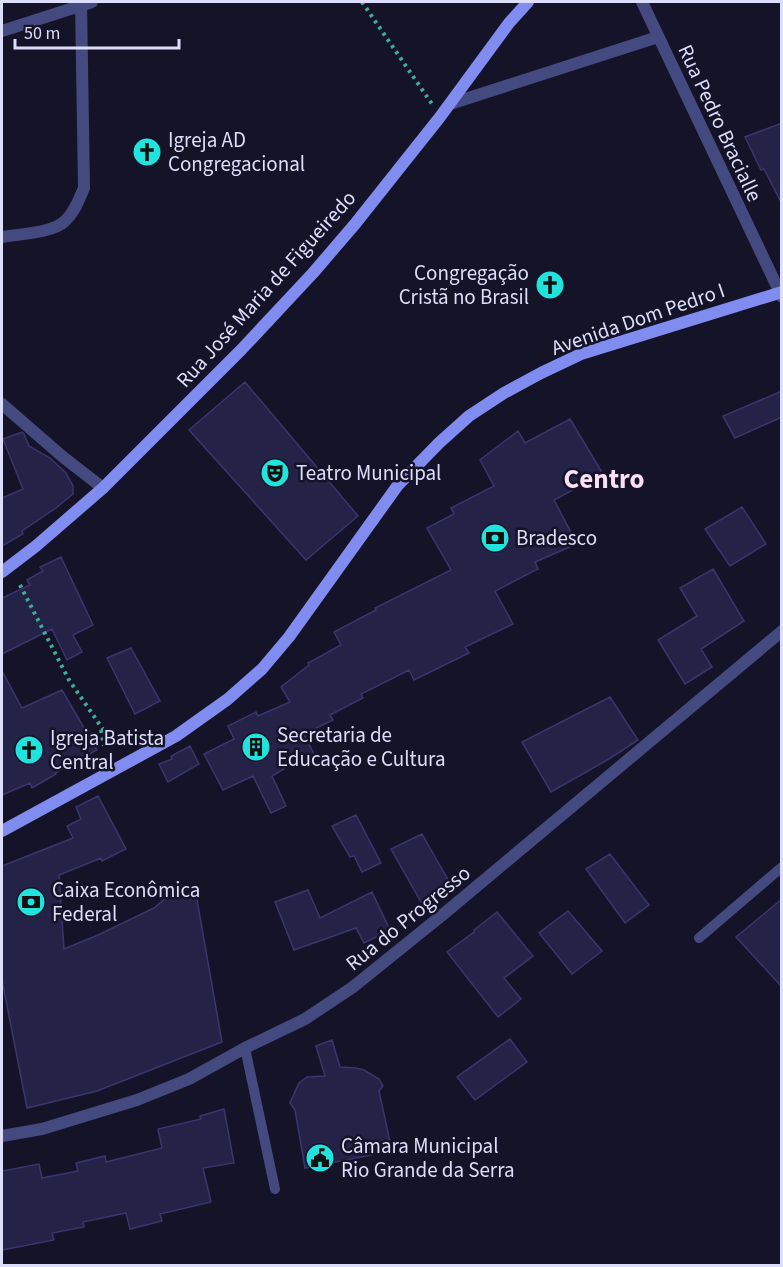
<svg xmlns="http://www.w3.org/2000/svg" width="783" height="1267" font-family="'Source Sans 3',sans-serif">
  <rect width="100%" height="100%" fill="#141327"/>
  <!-- building -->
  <path fill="#242246" stroke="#3a366f" stroke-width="1.5" d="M782 123V204L764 169 761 170 745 137Z
    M245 382 358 516 306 560 189 430Z
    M782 391V417L735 438 723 416Z
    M570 419 603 474 554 500 577 544 535 562 538 569 495 591 513 624 465 647 469 653 414 680 409 670 361 694 363 698 330 715 333 720 304 734 314 754 283 766 284 769 272 776 286 806 271 813 253 776 223 790 204 754 234 739 228 726 256 712 258 716 290 702 281 687 309 665 308 663 341 645 334 632 376 610 375 608 451 570 427 528 454 514 451 508 494 486 480 460 518 431 525 443Z
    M22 432 24 434 29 446 50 458 66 473 73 486V494L56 508 22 531 23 534 2 546V498L23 489 3 439Z
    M742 507 766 544 730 566 705 529Z
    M61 557 93 625 73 635 82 652 67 660 52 629 2 654V598L30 585 27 580 43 571 40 567Z
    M713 569 744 621 701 649 712 667 685 684 658 640 697 616 680 588Z
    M131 648 160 701 135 714 107 658Z
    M2 671 22 708 62 690 97 750 55 773 56 774 32 788 30 783 2 795Z
    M610 697 638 740 609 759 551 792 522 742Z
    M190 746 199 764 168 782 159 764 172 759 171 756Z
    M98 796 126 849 102 861 101 858 59 875 64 949 98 935 154 908 181 885 186 898 196 894 222 1042 97 1091 27 1108 2 980V866L73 838 67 826 81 819 76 807Z
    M356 815 381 863 362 872 354 856 350 857 332 826Z
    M422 834 451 885 421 902 391 849Z
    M610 854 649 905 625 923 586 869Z
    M308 890 320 918 372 892 390 930 364 943 356 928 294 950 275 902Z
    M782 899V987L736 937Z
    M568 911 602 951 572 974 539 933Z
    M497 912 533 956 504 978 521 999 498 1017 447 952 474 932V930Z
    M510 1039 527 1062 475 1100 457 1077Z
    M332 1040 340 1067 356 1068 364 1070 379 1079 383 1086 379 1091 392 1151 305 1168 295 1110 290 1103 299 1083 307 1077 325 1076 316 1046Z
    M224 1109 234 1163 203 1168 211 1202 160 1214 162 1221 130 1229 126 1213 83 1222 84 1227 52 1233 54 1240 2 1250V1171L39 1164 42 1178 78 1171 76 1163 105 1156 106 1162 162 1148 158 1129 201 1119 200 1116Z"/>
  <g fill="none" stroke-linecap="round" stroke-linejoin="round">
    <!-- path -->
    <path stroke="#40ad98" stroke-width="4" stroke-dasharray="3 4.5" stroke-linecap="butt" d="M362 2 432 104
      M20 585 69 680 111 741
      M101 730 104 746"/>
    <!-- lane -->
    <path stroke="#444a80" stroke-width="10" d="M699 938 782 867
      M245 1048 275 1189"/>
    <!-- street -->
    <path stroke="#444a80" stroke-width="12" d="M642 2 782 297
      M2 31 92 2
      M450 104 658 37
      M2 237C19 234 53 233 65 221 75 212 79 199 84 188L81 2
      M2 404 63 457 103 488
      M2 1136 42 1129 137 1100 189 1079 245 1048 305 1019 353 987 446 912 782 631"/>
    <!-- secondary -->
    <path stroke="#808cef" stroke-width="12" d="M2 572 36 546 103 488 241 350 313 273 355 224 440 117 509 23 528 2
      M2 831 176 736 228 699 262 669 289 637 398 485 439 443 469 416 504 393 541 373 581 354 782 292"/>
  </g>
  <!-- icons -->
  <defs>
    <g id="church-disc" transform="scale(1.5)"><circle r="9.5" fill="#21e3de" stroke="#141327"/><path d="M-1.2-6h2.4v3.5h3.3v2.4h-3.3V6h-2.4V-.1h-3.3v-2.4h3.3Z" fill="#111"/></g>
    <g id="theatre-disc" transform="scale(1.5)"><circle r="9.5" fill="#21e3de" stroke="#141327"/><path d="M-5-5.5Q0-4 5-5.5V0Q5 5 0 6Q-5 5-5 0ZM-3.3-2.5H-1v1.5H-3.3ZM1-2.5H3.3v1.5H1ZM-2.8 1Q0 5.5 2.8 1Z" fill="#111"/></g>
    <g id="bank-disc" transform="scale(1.5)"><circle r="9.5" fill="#21e3de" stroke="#141327"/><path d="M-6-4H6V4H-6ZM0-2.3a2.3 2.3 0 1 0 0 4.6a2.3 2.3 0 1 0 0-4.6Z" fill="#111"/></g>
    <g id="building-disc" transform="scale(1.5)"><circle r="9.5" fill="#21e3de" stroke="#141327"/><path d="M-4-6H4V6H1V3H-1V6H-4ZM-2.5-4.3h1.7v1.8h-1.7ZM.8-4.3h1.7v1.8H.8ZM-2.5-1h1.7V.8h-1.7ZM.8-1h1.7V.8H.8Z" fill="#111"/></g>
    <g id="civic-disc" transform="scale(1.5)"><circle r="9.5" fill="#21e3de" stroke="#141327"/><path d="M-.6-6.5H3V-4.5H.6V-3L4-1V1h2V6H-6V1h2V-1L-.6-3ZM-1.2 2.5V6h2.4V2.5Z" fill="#111"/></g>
  </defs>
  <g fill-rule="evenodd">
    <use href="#church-disc" x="147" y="152"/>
    <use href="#church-disc" x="550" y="285"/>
    <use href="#theatre-disc" x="275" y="473"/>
    <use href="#bank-disc" x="495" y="538"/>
    <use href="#building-disc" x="256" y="747"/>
    <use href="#church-disc" x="29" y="750"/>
    <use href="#bank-disc" x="31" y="902"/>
    <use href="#civic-disc" x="320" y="1158"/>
  </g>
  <g text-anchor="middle" stroke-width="5" stroke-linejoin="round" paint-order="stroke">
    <!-- street labels -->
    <g font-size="21" fill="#dddefb" stroke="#141327">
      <text transform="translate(720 123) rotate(65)" y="7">Rua Pedro Bracialle</text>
      <text transform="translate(266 289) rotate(-48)" y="7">Rua José Maria de Figueiredo</text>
      <text transform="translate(638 319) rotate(-19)" y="7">Avenida Dom Pedro I</text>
      <text transform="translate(408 918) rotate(-39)" y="7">Rua do Progresso</text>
    </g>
    <!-- poi labels -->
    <g font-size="21" fill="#dddefb" stroke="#141327" text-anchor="start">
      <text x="168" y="147">Igreja AD<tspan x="168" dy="24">Congregacional</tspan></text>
      <text x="529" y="280" text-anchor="end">Congregação<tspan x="529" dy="24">Cristã no Brasil</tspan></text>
      <text x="296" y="480">Teatro Municipal</text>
      <text x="516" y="545">Bradesco</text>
      <text x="277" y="742">Secretaria de<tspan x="277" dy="24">Educação e Cultura</tspan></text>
      <text x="50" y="745">Igreja Batista<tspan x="50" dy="24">Central</tspan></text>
      <text x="52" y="897">Caixa Econômica<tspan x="52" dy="24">Federal</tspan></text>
      <text x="341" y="1153">Câmara Municipal<tspan x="341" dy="24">Rio Grande da Serra</tspan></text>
    </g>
    <!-- district labels -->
    <g font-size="27" font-weight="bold" fill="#fbdff4" stroke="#141327">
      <text x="604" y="488">Centro</text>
    </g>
  </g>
  <!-- border -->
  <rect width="783" height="1267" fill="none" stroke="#dddefb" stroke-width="6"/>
  <!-- scale -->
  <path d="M15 39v9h164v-9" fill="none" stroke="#dddefb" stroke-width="3"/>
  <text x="24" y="39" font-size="18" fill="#dddefb" stroke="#141327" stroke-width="4.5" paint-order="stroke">50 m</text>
</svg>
